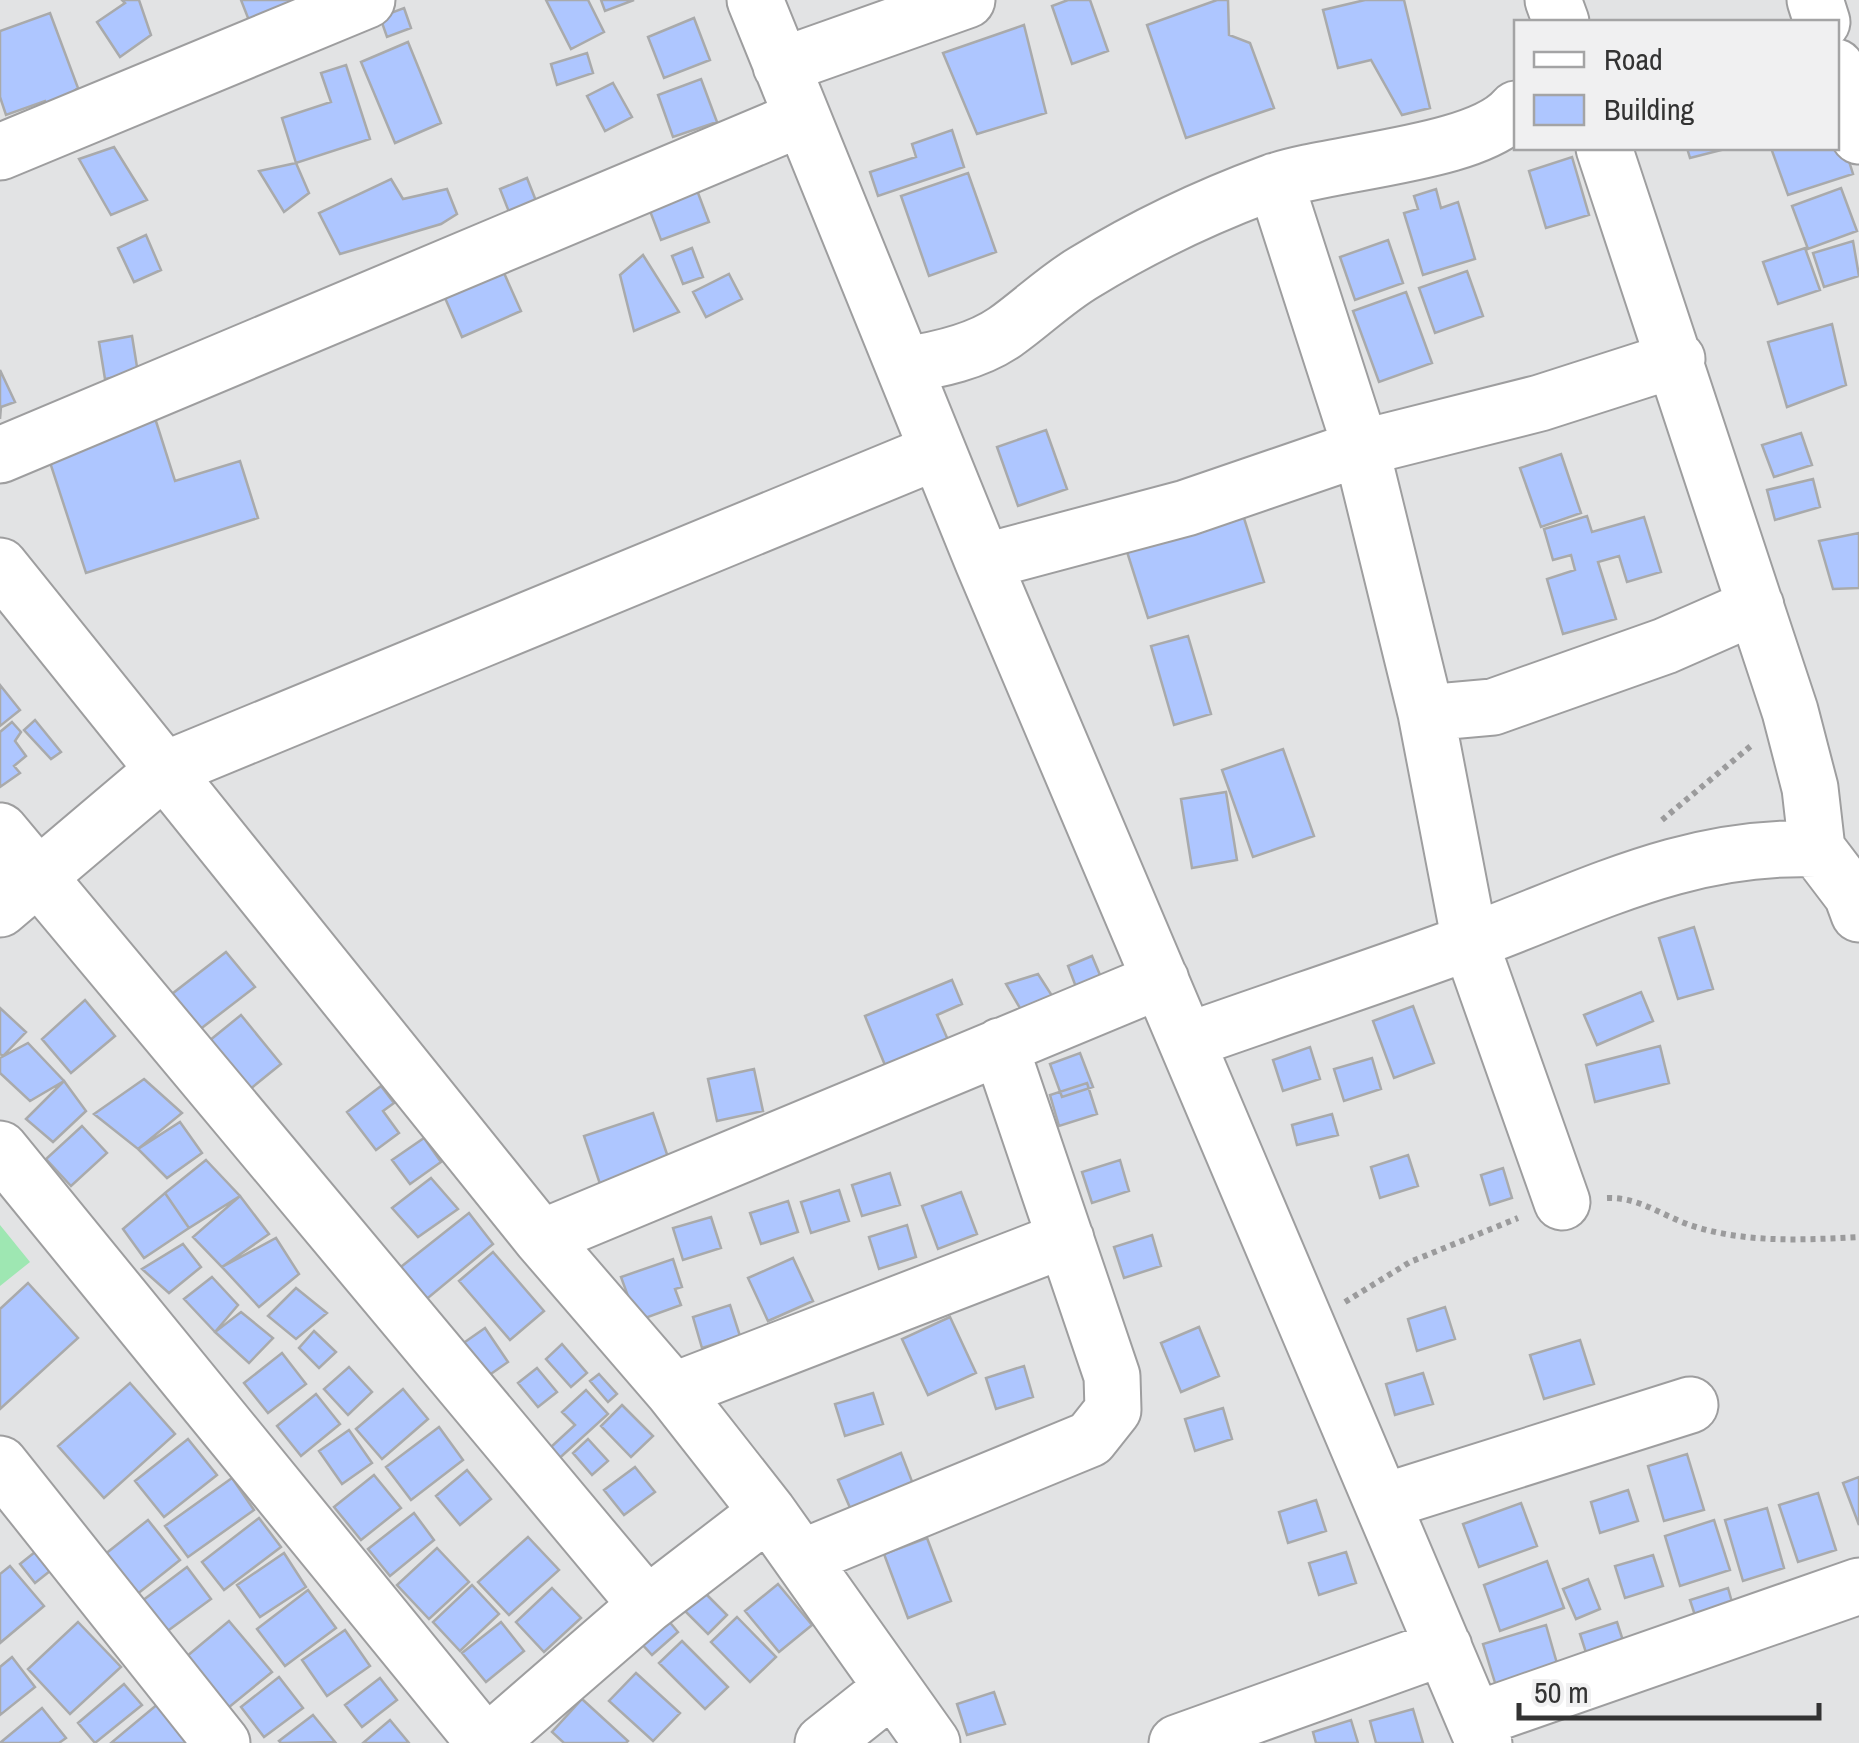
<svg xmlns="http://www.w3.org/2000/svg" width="1859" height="1743" font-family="'Archivo Narrow',sans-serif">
  <rect width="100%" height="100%" fill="#e2e3e4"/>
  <!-- garden -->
  <path fill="#9ee7b2" d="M0 1225 30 1262 0 1286Z"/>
  <!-- building -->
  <path fill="#aec6ff" stroke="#a9aaab" stroke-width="2.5" d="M122 0H139L151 35 120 57 97 22 125 3Z
    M241 0H294L296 5 250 23Z
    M546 0H588L604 32 571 49Z
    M601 0H634L605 11Z
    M1068 0H1090L1108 51 1072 64 1052 6Z
    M1217 0H1228L1229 35 1250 43 1274 108 1186 138 1147 25Z
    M1365 0H1404L1430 108 1402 115 1371 60 1338 68 1323 10Z
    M404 8 411 28 387 37 380 17Z
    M50 13 78 88 49 110 45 101 6 115 0 97V31Z
    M694 18 710 60 664 78 648 37Z
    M1024 25 1046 113 977 134 943 53Z
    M408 42 441 123 395 143 361 62Z
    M587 53 593 73 557 85 551 64Z
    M346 65 370 139 296 163 282 118 331 102 321 73Z
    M701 79 717 122 673 137 658 95Z
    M613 83 632 117 605 131 587 96Z
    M1838 126 1853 174 1788 195 1771 148H1836Z
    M952 130 964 167 878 196 870 172 916 157 912 144Z
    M114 147 147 200 111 215 79 159Z
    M1687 148H1729L1690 158Z
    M1572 157 1589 215 1546 228 1529 171Z
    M296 163 309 193 284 212 259 171Z
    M968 173 996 252 929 276 901 196Z
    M527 178 540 211 513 222 500 189Z
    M391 179 403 199 447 189 457 214 441 224 340 254 319 213Z
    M695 185 709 222 661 240 647 203Z
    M1841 188 1857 231 1808 249 1792 206Z
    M1436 189 1441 208 1458 202 1475 259 1423 275 1404 213 1418 209 1414 196Z
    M146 235 161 270 134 282 118 248Z
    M1388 240 1403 283 1355 300 1340 257Z
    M1853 241 1859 276 1824 287 1813 253Z
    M692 248 703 277 683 284 672 256Z
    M1805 248 1820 290 1778 304 1763 262Z
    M643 255 679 312 634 331 620 275Z
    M1467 271 1483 316 1435 333 1419 288Z
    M504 273 521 311 462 337 445 298Z
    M729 274 742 299 706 317 693 292Z
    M1406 292 1432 363 1379 382 1353 311Z
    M1832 324 1846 385 1787 407 1768 342Z
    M132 336 138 373 105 379 99 342Z
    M0 370 15 402 1 407 0 419Z
    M154 415 175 481 240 461 258 518 86 573 46 450Z
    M1046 430 1067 489 1018 506 997 447Z
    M1801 433 1812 465 1774 477 1762 445Z
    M1561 454 1581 513 1541 527 1520 468Z
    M1813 479 1820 507 1775 520 1767 490Z
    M1238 499 1264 582 1148 618 1122 536Z
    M1587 516 1592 532 1644 517 1661 572 1627 582 1619 556 1598 562 1616 619 1563 634 1547 579 1575 570 1571 555 1553 560 1544 529Z
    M1859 533V588L1833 589 1819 541Z
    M1188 636 1211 714 1174 725 1151 646Z
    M0 685 20 710 0 726Z
    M35 720 61 752 51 759 24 730Z
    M12 722 21 732 15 741 26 756 14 766 20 773 0 787V732Z
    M1283 749 1314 836 1253 857 1222 770Z
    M1226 792 1237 860 1192 868 1181 799Z
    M1694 927 1713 989 1678 999 1659 938Z
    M226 952 255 987 190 1037 159 1004Z
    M1092 956 1100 975 1076 987 1068 966Z
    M1038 974 1058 1005 1024 1015 1006 984Z
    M952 980 962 1004 937 1015 952 1049 889 1075 865 1016Z
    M1641 992 1653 1021 1597 1045 1584 1015Z
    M85 1000 115 1036 71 1073 42 1039Z
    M1413 1006 1434 1063 1394 1078 1373 1021Z
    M0 1008 26 1032 3 1056 0 1054Z
    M241 1015 281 1064 249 1090 209 1041Z
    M28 1043 64 1081 30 1101 0 1073V1058Z
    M1660 1046 1669 1083 1595 1102 1586 1065Z
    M1310 1047 1320 1079 1283 1091 1273 1060Z
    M1080 1053 1093 1087 1062 1097 1050 1064Z
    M1372 1058 1381 1089 1344 1101 1334 1069Z
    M754 1069 763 1111 717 1121 708 1079Z
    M144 1079 182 1113 138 1149 94 1114Z
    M64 1081 86 1111 53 1142 26 1119Z
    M1087 1083 1097 1114 1059 1126 1050 1095Z
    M381 1086 394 1103 383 1111 399 1133 376 1150 347 1112Z
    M653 1113 671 1166 602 1190 584 1136Z
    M1332 1114 1338 1135 1297 1145 1292 1125Z
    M180 1122 202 1153 167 1178 138 1149Z
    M82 1126 107 1153 71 1186 46 1159Z
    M424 1138 441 1162 410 1184 392 1160Z
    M1408 1155 1418 1186 1380 1198 1371 1167Z
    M206 1160 240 1196 189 1228 165 1193Z
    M1120 1160 1129 1191 1092 1203 1082 1172Z
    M1503 1168 1512 1198 1490 1205 1481 1175Z
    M890 1173 900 1205 862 1216 852 1185Z
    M431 1178 458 1209 418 1237 392 1208Z
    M839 1190 849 1221 811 1233 801 1202Z
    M961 1192 977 1234 938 1249 922 1206Z
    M165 1193 189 1228 144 1258 123 1229Z
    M240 1196 269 1234 222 1267 193 1237Z
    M788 1201 798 1232 761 1244 750 1213Z
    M469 1213 493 1244 423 1302 397 1270Z
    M711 1217 721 1248 683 1260 673 1228Z
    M907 1225 916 1257 879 1269 869 1237Z
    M1152 1235 1161 1266 1124 1278 1114 1247Z
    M276 1238 299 1274 259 1307 222 1267Z
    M183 1244 201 1267 169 1293 142 1269Z
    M493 1252 544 1311 510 1340 459 1281Z
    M793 1258 813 1301 768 1321 748 1278Z
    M673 1259 682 1287 675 1289 681 1305 637 1321 621 1277Z
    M212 1277 238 1305 215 1332 184 1299Z
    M28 1283 78 1338 0 1409V1309Z
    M296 1288 327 1313 296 1339 268 1316Z
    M730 1305 740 1336 702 1348 693 1317Z
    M1445 1307 1455 1339 1417 1351 1408 1319Z
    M241 1312 273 1338 249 1363 215 1332Z
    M950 1317 976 1373 928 1395 902 1339Z
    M1199 1327 1219 1376 1181 1392 1161 1343Z
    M485 1328 508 1362 475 1385 452 1351Z
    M314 1331 336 1352 319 1368 299 1348Z
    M1580 1340 1594 1384 1544 1399 1530 1355Z
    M562 1344 587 1373 571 1387 546 1359Z
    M282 1353 306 1384 268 1413 244 1383Z
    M1024 1366 1033 1397 996 1409 986 1378Z
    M349 1367 372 1392 348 1415 324 1389Z
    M537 1368 557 1392 538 1407 518 1383Z
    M1423 1373 1433 1404 1395 1415 1386 1384Z
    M599 1374 617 1394 608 1402 590 1381Z
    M130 1383 175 1434 104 1498 58 1446Z
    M403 1389 428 1419 382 1459 356 1429Z
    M586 1390 608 1414 542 1474 551 1447 575 1425 562 1412Z
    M873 1393 883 1424 845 1436 835 1404Z
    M316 1394 340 1424 301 1456 277 1426Z
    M622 1405 653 1436 631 1457 601 1426Z
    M1223 1408 1232 1439 1195 1451 1185 1419Z
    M439 1427 463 1460 411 1500 386 1467Z
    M349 1430 372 1463 342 1484 319 1451Z
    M188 1439 217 1475 164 1517 135 1481Z
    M588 1439 608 1461 592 1475 573 1453Z
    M901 1453 913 1484 851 1510 838 1480Z
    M1687 1454 1704 1510 1664 1521 1648 1466Z
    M635 1467 655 1492 624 1515 604 1490Z
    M467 1470 491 1499 460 1525 436 1496Z
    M374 1475 401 1508 361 1540 334 1507Z
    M1859 1477V1525L1843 1483Z
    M232 1478 254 1510 188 1557 165 1526Z
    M1628 1490 1638 1521 1600 1533 1591 1502Z
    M1818 1493 1836 1550 1798 1562 1779 1505Z
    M1316 1500 1326 1531 1288 1543 1279 1512Z
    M1521 1503 1537 1546 1479 1567 1463 1524Z
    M1767 1508 1784 1568 1743 1581 1725 1520Z
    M414 1513 434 1540 390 1576 368 1549Z
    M259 1518 281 1547 224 1590 202 1562Z
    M148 1520 180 1560 126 1603 94 1563Z
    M1714 1520 1730 1570 1680 1586 1665 1536Z
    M528 1537 559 1570 509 1615 478 1582Z
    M927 1538 951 1601 908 1618 884 1554Z
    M437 1548 469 1582 429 1619 397 1585Z
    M35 1552 50 1571 35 1583 20 1564Z
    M1346 1552 1356 1583 1319 1595 1309 1563Z
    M284 1553 306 1587 260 1617 237 1585Z
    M1653 1555 1663 1586 1625 1598 1615 1566Z
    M1547 1561 1564 1608 1500 1631 1484 1585Z
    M10 1566 44 1606 0 1643V1574Z
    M187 1567 211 1599 158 1638 134 1607Z
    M1588 1579 1600 1609 1576 1619 1563 1589Z
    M778 1584 812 1625 779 1652 745 1611Z
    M472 1585 499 1614 460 1651 433 1622Z
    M552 1588 581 1618 544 1652 516 1622Z
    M1728 1588 1737 1620 1700 1631 1690 1600Z
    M701 1589 727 1615 708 1634 682 1608Z
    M308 1590 336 1628 285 1666 257 1629Z
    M737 1617 776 1657 750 1682 711 1642Z
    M667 1619 678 1632 652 1655 640 1642Z
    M229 1621 272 1672 228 1708 186 1657Z
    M78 1622 121 1667 70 1714 28 1669Z
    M501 1622 524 1651 486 1682 462 1653Z
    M1617 1622 1627 1653 1590 1665 1580 1634Z
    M1546 1625 1558 1667 1496 1686 1483 1644Z
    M345 1630 370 1666 327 1696 302 1660Z
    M682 1641 728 1687 705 1709 659 1663Z
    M12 1657 35 1687 0 1715V1667Z
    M636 1673 680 1713 653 1741 609 1701Z
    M279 1677 303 1708 264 1737 241 1707Z
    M380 1678 397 1700 362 1727 345 1705Z
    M124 1684 142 1705 95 1743 78 1723Z
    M994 1692 1005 1724 967 1735 957 1704Z
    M582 1699 628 1741 626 1743H564L552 1732Z
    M159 1703 191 1743H111Z
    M42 1708 66 1738 59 1743H0Z
    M1413 1709 1423 1743H1376L1370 1721Z
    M313 1715 335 1742 281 1743 279 1741Z
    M390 1720 409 1743H363Z
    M1351 1720 1358 1743H1316L1313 1732Z"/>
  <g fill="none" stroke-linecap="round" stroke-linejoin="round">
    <!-- minor casing -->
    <g stroke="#9e9e9f" stroke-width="59">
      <path id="minor" d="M755 0 983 562 1484 1743
        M1553 0 1561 22
        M1815 0 1822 22
        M781 66 967 0
        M1836 67 1859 136
        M1604 148 1790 711 1810 788 1817 849 1852 895 1859 914
        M0 152 367 0
        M1275 181 1361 448 1426 713 1470 942 1562 1202
        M904 365C938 360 976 352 1005 332 1032 313 1056 289 1085 272 1144 236 1205 207 1270 183 1330 161 1478 155 1516 109
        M0 455 802 118
        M983 562 1186 508 1361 448 1540 403 1677 359
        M0 566 541 1238 673 1391 768 1512 932 1743
        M1426 713 1493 707 1665 646 1756 606
        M0 831 647 1605
        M0 909 164 770 938 451
        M1187 1041C1280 1008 1374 977 1467 943 1587 899 1685 844 1817 849
        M0 1149 485 1743
        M541 1238 1161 980
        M673 1391 1066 1239
        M0 1464 222 1743
        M1383 1502 1690 1405
        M801 1558 1090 1439 1113 1410 1112 1376 1000 1046
        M1475 1720 1859 1586
        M488 1743 647 1605 768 1512
        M823 1743 891 1689
        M1177 1743 1444 1647"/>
    </g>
    <!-- path -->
    <path stroke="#9b9b9c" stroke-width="6" stroke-dasharray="5 5" stroke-linecap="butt" d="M1662 820 1752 745
      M1607 1198C1641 1197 1665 1218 1696 1227 1749 1243 1804 1240 1859 1237
      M1345 1302 1410 1262 1518 1218"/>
    <!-- minor -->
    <use href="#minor" stroke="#fff" stroke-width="55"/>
  </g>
  <!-- legend -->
  <rect x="1514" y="20" width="325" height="130" fill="#f0f0f1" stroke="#a4a4a5" stroke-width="2.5"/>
  <rect x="1534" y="52" width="50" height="15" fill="#ffffff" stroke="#a4a4a5" stroke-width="2.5"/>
  <text x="1604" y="70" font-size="30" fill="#333333">Road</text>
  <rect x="1534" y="95" width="50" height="30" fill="#aec6ff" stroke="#a4a4a5" stroke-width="2.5"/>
  <text x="1604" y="120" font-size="30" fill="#333333">Building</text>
  <!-- scale -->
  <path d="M1519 1703v15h300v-15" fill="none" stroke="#333333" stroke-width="5"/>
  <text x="1534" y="1703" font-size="30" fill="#333333" stroke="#f0f0f1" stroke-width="8" paint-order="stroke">50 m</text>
</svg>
